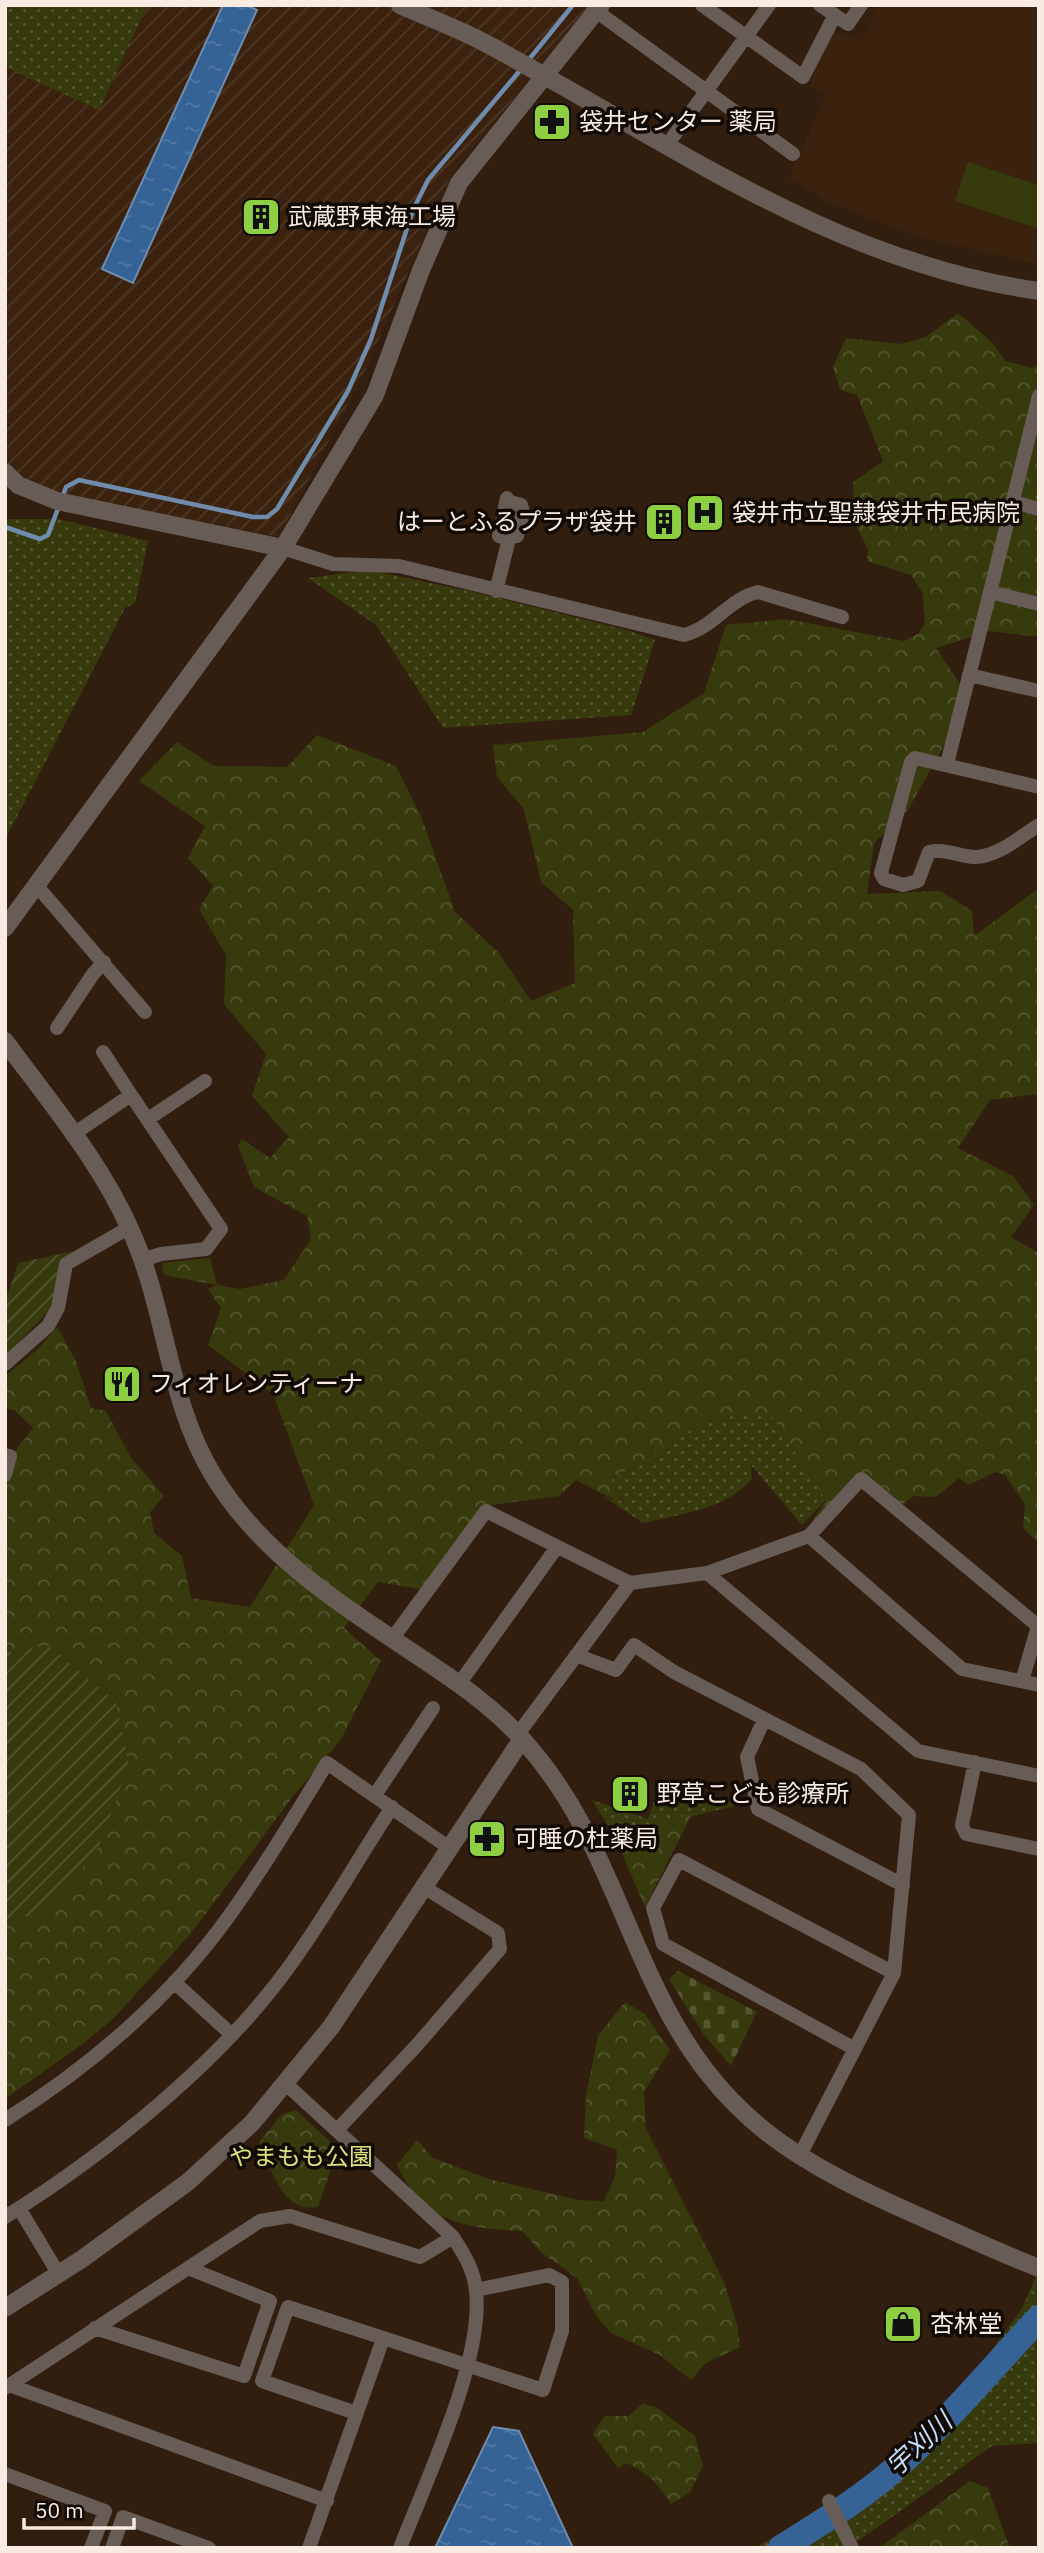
<svg xmlns="http://www.w3.org/2000/svg" width="1044" height="2553" font-family="'IBM Plex Sans','Noto Sans JP',sans-serif">
  <defs>
    <pattern id="industrial-furrows" width="10" height="10" patternUnits="userSpaceOnUse" patternTransform="scale(1.75)"><rect width="10" height="10" fill="#3a220e"/><path d="M-1 1l2-2M0 10L10 0M9 11l2-2" fill="none" stroke="#4e3825"/></pattern>
    <pattern id="grass-dots" width="8" height="8" patternUnits="userSpaceOnUse" patternTransform="scale(1.75)"><rect width="8" height="8" fill="#363a0d"/><path d="M2 2h.1M6 6h.1" fill="none" stroke="#545730" stroke-width="1.8" stroke-linecap="round"/></pattern>
    <pattern id="forest-crowns" width="20" height="18" patternUnits="userSpaceOnUse" patternTransform="scale(1.75)"><rect width="20" height="18" fill="#363a0d"/><path d="M2 6a3 3 0 1 1 6 0M12 15a3 3 0 1 1 6 0" fill="none" stroke="#545730"/></pattern>
    <pattern id="cemetery-stones" width="16" height="16" patternUnits="userSpaceOnUse" patternTransform="scale(1.75)"><rect width="16" height="16" fill="#363a0d"/><path d="M2 7V4a2 2 0 0 1 4 0v3zM10 15v-3a2 2 0 0 1 4 0v3z" fill="#545730"/></pattern>
    <pattern id="garden-furrows" width="10" height="10" patternUnits="userSpaceOnUse" patternTransform="scale(1.75)"><rect width="10" height="10" fill="#363a0d"/><path d="M-1 1l2-2M0 10L10 0M9 11l2-2" fill="none" stroke="#545730"/></pattern>
    <pattern id="water-ripples" width="26" height="14" patternUnits="userSpaceOnUse" patternTransform="scale(1.75)"><rect width="26" height="14" fill="#356396"/><path d="M2 4q2-2 4 0t4 0M15 11q2-2 4 0t4 0" fill="none" stroke="#537aa4"/></pattern>
  </defs>
  <rect width="100%" height="100%" fill="#311e0f"/>
  <!-- built -->
  <path fill="#3a220e" d="M878 5H1039V265L913 235 829 202 789 179 826 94 809 87 830 31 862 40Z"/>
  <!-- industrial -->
  <path fill="url(#industrial-furrows)" d="M5 5H590L451 175 365 371 279 537 79 498 31 483 11 469 5 459Z"/>
  <!-- grass -->
  <path fill="url(#grass-dots)" d="M5 5H148L99 110 5 67Z
    M5 519H59L148 541 135 603 125 608 5 840Z
    M369 570 478 593 627 630 655 640 631 715 443 728 376 625 308 578Z
    M740 1413 771 1414 826 1500 802 1525 751 1465 752 1479C726 1509 681 1514 643 1523L603 1496 624 1503 610 1478 644 1464 662 1445 682 1434 713 1419Z
    M660 1782 718 1799 747 1803 614 1835 592 1800 648 1819Z
    M1039 2270V2443L992 2446 848 2548H755L816 2512 902 2451 975 2374 1022 2308Z"/>
  <!-- forest -->
  <path fill="url(#forest-crowns)" d="M958 313 992 342 1005 361 1032 368 1039 364V637L990 631 936 648 964 690 966 706 908 810 874 843 867 894 941 891 972 911 974 936 1039 888V1094L990 1100 958 1148 1013 1176 1034 1205 1011 1237 1039 1253V1544L1023 1528 1025 1504 1005 1475 995 1472 969 1485 959 1478 936 1497 914 1496 899 1507 860 1471 817 1521 811 1523 826 1500 773 1417 746 1414 713 1419 663 1445 644 1464 611 1477 623 1504 576 1480 559 1496 484 1506 420 1589 378 1582 344 1628 381 1661 340 1741 294 1795 193 1931 114 2018 84 2043 5 2099V1481L13 1454 33 1428 14 1410 5 1408V1376L38 1349 57 1327 76 1361 91 1408 106 1411 131 1458 164 1496 150 1512 154 1533 182 1556 191 1598 250 1607 314 1505 273 1394 208 1345 221 1308 208 1289 216 1285 164 1275 162 1263 210 1258 217 1285 240 1289 284 1280 311 1239 307 1216 254 1187 238 1146 242 1139 270 1158 289 1137 252 1096 266 1054 224 1004 226 955 199 909 213 886 188 858 205 826 139 781 177 742 214 766 287 767 317 735 396 766 421 816 455 912 498 952 531 1001 575 983 573 910 541 882 524 809 497 777 493 745 643 732 704 693 726 625 786 619 904 641 919 633 925 623 923 594 911 575 867 561 868 549 855 524 853 482 883 461 857 395 840 390 833 367 846 338 900 344 926 337Z
    M692 1814 645 1907 614 1835Z
    M625 2002 645 2014 670 2050 644 2092 646 2129 724 2282 737 2324 740 2347 706 2363 691 2380 660 2355 611 2333 597 2317 577 2278 542 2253 522 2231C463 2228 425 2223 397 2165L417 2140 433 2158 489 2179 578 2200 604 2201 615 2176 617 2150 584 2138 586 2096 598 2036Z
    M296 2110 338 2149 318 2207C282 2214 272 2169 259 2142L282 2114Z
    M642 2404 656 2407 695 2436 703 2466 690 2492 671 2504C659 2484 647 2473 627 2463L618 2468 593 2434 604 2416H629Z
    M970 2481 988 2488 1010 2548H879Z"/>
  <!-- cemetery -->
  <path fill="url(#cemetery-stones)" d="M678 1971 757 2012 731 2066 704 2035 669 1979Z"/>
  <!-- garden -->
  <path fill="url(#garden-furrows)" d="M79 1250 62 1271 50 1310 5 1356V1294H8L18 1263Z
    M48 1645 116 1702 129 1765 98 1848 58 1899 37 1915 5 1919V1653Z"/>
  <!-- pitch -->
  <path fill="#363a0d" d="M968 162 1039 185V229L955 201Z"/>
  <!-- water -->
  <path fill="url(#water-ripples)" stroke="#708cad" stroke-width="2" d="M223 5H246L257 10 133 283 102 269Z
    M493 2427 519 2431 573 2548H435Z"/>
  <g fill="none" stroke-linecap="round" stroke-linejoin="round">
    <!-- stream -->
    <path stroke="#708cad" stroke-width="4.5" d="M527 62 573 5
      M62 498 66 487 79 480 253 517H267L277 509 348 391 371 339 413 210 428 180 522 68
      M5 527 40 539 48 535 59 506"/>
    <!-- river -->
    <path stroke="#356396" stroke-width="26" d="M781 2548C818 2524 858 2501 891 2472 945 2425 990 2370 1039 2318"/>
    <!-- minor -->
    <path stroke="#675c56" stroke-width="14" d="M702 5 803 77 835 15
      M820 5 848 24 861 5
      M596 11 793 154
      M667 145 769 5
      M507 501 521 505 523 512 517 536 510 535 509 539
      M1013 502 1039 509
      M283 548 333 564 399 566 684 635C713 628 730 598 758 592L842 617
      M496 591 509 539 499 536 507 498
      M990 592 1039 604
      M969 675 1039 691
      M947 764 1039 396
      M1039 787 915 758 911 762 881 873 884 879 903 885 918 881 929 852C944 848 958 856 974 857 996 858 1021 836 1039 825
      M37 886 145 1012
      M57 1028 93 974 104 962
      M103 1052 131 1095
      M148 1119 205 1081
      M72 1135 131 1095 221 1229 206 1249 161 1254 142 1260
      M5 1364 48 1326 58 1308 66 1264 130 1227
      M5 1455 10 1456 5 1475
      M809 1536 962 1669 1039 1685
      M707 1573 918 1751 1039 1776
      M392 1639 486 1511 630 1583 707 1573 809 1536 861 1479 1038 1626
      M576 1655 616 1670 634 1645 674 1672 861 1769 909 1815 894 1973 799 2157
      M1022 1681 1039 1623
      M459 1684 557 1547
      M764 1720 747 1757 758 1809 903 1885
      M518 1734 630 1583
      M975 1762 962 1825 966 1834 1039 1849
      M375 1795 433 1708
      M174 1982 232 2035
      M855 2049 663 1944 653 1908 679 1860 894 1973
      M286 2084 453 2237C464 2254 474 2270 476 2291 484 2359 426 2481 400 2548
      M5 2120C90 2067 170 1998 229 1916 264 1867 296 1814 327 1763L448 1847
      M338 2129 417 2045 500 1949 498 1933 422 1886
      M19 2208 58 2273
      M5 2217C106 2154 222 2061 291 1964 327 1914 358 1859 392 1807
      M95 2328 244 2376 270 2301 188 2268
      M9 2385 327 2501
      M5 2388 260 2221 290 2216 420 2257 453 2237
      M356 2413 262 2381 288 2307 543 2390 562 2331V2282L549 2275 476 2290
      M5 2474 105 2511 91 2548
      M829 2501 852 2548
      M112 2548 123 2517 209 2548
      M309 2548 383 2339"/>
    <!-- tertiary -->
    <path stroke="#675c56" stroke-width="18" d="M400 5C429 18 459 29 487 44 667 140 831 262 1039 291
      M5 472 18 485 57 501 283 548
      M5 928 283 548 375 395 421 270 459 183 601 5
      M5 1041C49 1101 100 1161 130 1229 167 1309 167 1400 213 1475 260 1553 337 1602 412 1652 451 1678 491 1704 523 1740 592 1817 613 1900 657 1990 720 2120 796 2162 923 2218 962 2235 1000 2253 1039 2268
      M5 2308 82 2259 188 2182 252 2123 331 2027 522 1739"/>
  </g>
  <!-- icons -->
  <defs>
    <g id="pharmacy-square" transform="scale(2.0125)"><rect x="-9" y="-9" width="18" height="18" rx="4" fill="#8ece43" stroke="#120a05"/><path d="M-2-6h4v4h4v4h-4v4h-4v-4h-4v-4h4Z" fill="#111"/></g>
    <g id="building-square" transform="scale(2.0125)"><rect x="-9" y="-9" width="18" height="18" rx="4" fill="#8ece43" stroke="#120a05"/><path d="M-4-6H4V6H1V3H-1V6H-4ZM-2.5-4.3h1.7v1.8h-1.7ZM.8-4.3h1.7v1.8H.8ZM-2.5-1h1.7V.8h-1.7ZM.8-1h1.7V.8H.8Z" fill="#111"/></g>
    <g id="hospital-square" transform="scale(2.0125)"><rect x="-9" y="-9" width="18" height="18" rx="4" fill="#8ece43" stroke="#120a05"/><path d="M-5-5h3v3.5h4V-5h3V5h-3V1.5h-4V5h-3Z" fill="#111"/></g>
    <g id="restaurant-square" transform="scale(2.0125)"><rect x="-9" y="-9" width="18" height="18" rx="4" fill="#8ece43" stroke="#120a05"/><path d="M-5-6h1v4h1v-4h1v4h1v-4h1v5L-1.5 .5V6h-2V.5L-5-1ZM5-6V6H3V1.5H1.5Q1.5-4 5-6Z" fill="#111"/></g>
    <g id="shop-square" transform="scale(2.0125)"><rect x="-9" y="-9" width="18" height="18" rx="4" fill="#8ece43" stroke="#120a05"/><path d="M-5-2.5h2.3a2.7 3.5 0 0 1 5.4 0H5L5.5 6h-11ZM-1.5-2.5h3a1.5 2.3 0 0 0-3 0Z" fill="#111"/></g>
  </defs>
  <g fill-rule="evenodd">
    <use href="#pharmacy-square" x="552" y="122"/>
    <use href="#building-square" x="261" y="217"/>
    <use href="#hospital-square" x="705" y="513"/>
    <use href="#building-square" x="664" y="522"/>
    <use href="#restaurant-square" x="122" y="1384"/>
    <use href="#building-square" x="630" y="1794"/>
    <use href="#pharmacy-square" x="487" y="1839"/>
    <use href="#shop-square" x="903" y="2324"/>
  </g>
  <g text-anchor="middle" stroke-width="7" stroke-linejoin="round" paint-order="stroke">
    <!-- poi labels -->
    <g font-size="24" fill="#f9ebe2" stroke="#120a05" text-anchor="start">
      <text x="579" y="130">袋井センター 薬局</text>
      <text x="288" y="225">武蔵野東海工場</text>
      <text x="732" y="521">袋井市立聖隷袋井市民病院</text>
      <text x="637" y="530" text-anchor="end">はーとふるプラザ袋井</text>
      <text x="149" y="1392">フィオレンティーナ</text>
      <text x="657" y="1802">野草こども診療所</text>
      <text x="514" y="1847">可睡の杜薬局</text>
      <text x="930" y="2332">杏林堂</text>
    </g>
    <!-- park labels -->
    <g font-size="24" fill="#d9e27d" stroke="#120a05">
      <text x="301" y="2165">やまもも公園</text>
    </g>
    <!-- water labels -->
    <g font-size="26" font-style="italic" fill="#c2ddfb" stroke="#120a05">
      <text transform="translate(919 2444) rotate(-43)" y="9">宇刈川</text>
    </g>
  </g>
  <!-- border -->
  <rect width="1044" height="2553" fill="none" stroke="#f9ebe2" stroke-width="14"/>
  <!-- scale -->
  <path d="M24 2518v10h110v-10" fill="none" stroke="#f9ebe2" stroke-width="3.5"/>
  <text x="35" y="2518" font-size="21" fill="#f9ebe2" stroke="#120a05" stroke-width="5" paint-order="stroke">50 m</text>
</svg>
